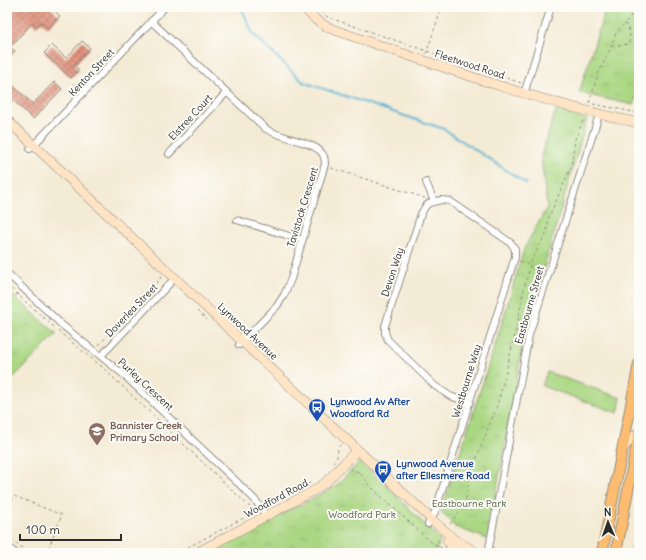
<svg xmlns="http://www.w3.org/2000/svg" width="646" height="560" font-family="Delius,sans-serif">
  <defs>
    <pattern id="park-tufts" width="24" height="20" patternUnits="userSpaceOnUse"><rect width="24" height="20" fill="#abd783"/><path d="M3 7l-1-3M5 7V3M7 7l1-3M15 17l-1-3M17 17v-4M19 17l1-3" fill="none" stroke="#93b971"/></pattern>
    <pattern id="building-cross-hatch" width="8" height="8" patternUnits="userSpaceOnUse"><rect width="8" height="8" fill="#df907a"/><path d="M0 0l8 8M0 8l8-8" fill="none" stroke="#b57664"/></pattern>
  </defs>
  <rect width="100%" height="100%" fill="#fdfcf7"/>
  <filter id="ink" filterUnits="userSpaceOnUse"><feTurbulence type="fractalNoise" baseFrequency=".025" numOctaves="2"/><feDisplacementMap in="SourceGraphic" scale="8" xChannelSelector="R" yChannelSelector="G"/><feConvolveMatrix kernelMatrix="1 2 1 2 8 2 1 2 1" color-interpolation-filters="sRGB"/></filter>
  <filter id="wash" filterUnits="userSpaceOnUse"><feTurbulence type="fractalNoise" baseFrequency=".012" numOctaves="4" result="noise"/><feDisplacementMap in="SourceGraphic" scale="16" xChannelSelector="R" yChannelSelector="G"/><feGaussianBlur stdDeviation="0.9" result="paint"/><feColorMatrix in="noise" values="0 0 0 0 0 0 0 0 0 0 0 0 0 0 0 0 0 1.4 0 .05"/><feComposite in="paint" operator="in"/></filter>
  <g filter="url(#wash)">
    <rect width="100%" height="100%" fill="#f4ebd5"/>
    <!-- green -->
    <path fill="#abd783" stroke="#6b8157" d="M547 372 621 398 618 413 542 386Z"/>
    <!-- park -->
    <path fill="url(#park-tufts)" stroke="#6b8157" d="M606 7H639V83L634 105 579 93Z
      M556 110 587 119 535 298 520 360 488 539 455 527 441 511 497 339 524 249 547 207 541 156Z
      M7 290 57 334 7 384Z
      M359 462 383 482 440 540 436 553H205L335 487Z
      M639 511V553H631Z"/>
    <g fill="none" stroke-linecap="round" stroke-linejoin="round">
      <!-- stream -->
      <path stroke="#52b1d0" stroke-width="2" d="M241 7 253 34 303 82 444 129 527 184"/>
    </g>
    <g id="blocks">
      <!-- building -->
      <path fill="url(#building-cross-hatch)" d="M7 7H50L60 16 48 28 41 22 36 27 32 23 10 47 15 51 10 56 7 53Z
        M82 41 90 48 74 66 79 70 71 78 44 53 52 45 66 58Z
        M54 82 62 89 33 119 7 94V92L13 86 33 104Z"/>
    </g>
  </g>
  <g filter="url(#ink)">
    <use href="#blocks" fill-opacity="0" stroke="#908b80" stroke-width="1"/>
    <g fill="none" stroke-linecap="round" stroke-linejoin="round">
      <!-- street casing -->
      <g stroke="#908b80" stroke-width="8">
        <path id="street" d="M151 21 266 129C280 138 311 141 321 152 324 155 325 159 325 164L291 279 284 295 277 306 239 345
          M524 94 551 7
          M30 149 165 7
          M169 154 226 93
          M426 182 434 201
          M237 220 302 240
          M7 273 62 325 124 375 238 483 256 501 266 516
          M101 356 175 278
          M428 524 435 512 515 257V249L511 243 450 201 441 200 429 203 425 207 421 214 385 326V333L388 340 435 386 450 396 470 403
          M7 546 15 553
          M446 553 453 543
          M488 553 529 335 599 115"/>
      </g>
      <!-- secondary casing -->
      <g stroke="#908b80" stroke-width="10">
        <path id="secondary" d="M303 7 316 20 329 28C431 63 533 101 639 123
          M7 120 431 519 455 540 478 553
          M622 449 634 436 639 434
          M447 541 463 553
          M196 553 313 491 326 482 357 450"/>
      </g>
      <!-- primary casing -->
      <g stroke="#908b80" stroke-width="12">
        <path id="primary" d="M602 553 639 364
          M616 553 639 433"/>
      </g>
      <!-- path -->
      <path stroke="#908b80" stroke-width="1" stroke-dasharray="3 3" stroke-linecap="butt" d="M317 7 327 17 521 83
        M612 46 629 44C630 36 631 30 625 24
        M426 54 442 7
        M589 103 599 72 609 52 616 33 631 16 635 7
        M593 104 639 113
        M331 168 425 198
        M520 261 530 265
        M7 285 55 328
        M197 311 207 320
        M58 331 101 366 252 509 254 512H255
        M99 345 160 279 161 276
        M333 463 337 457 338 448 340 445
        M350 469 359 472 372 488 432 543 442 548
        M270 504 311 482
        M7 510 8 511 14 496 62 515 48 549V553
        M450 524 465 504 469 478 496 408 502 388 518 322 523 292 532 259 545 236 548 227V219L571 167 575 139 584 119
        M7 534 27 553
        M177 553 253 513
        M435 553 439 540"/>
      <!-- street -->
      <use href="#street" stroke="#fff" stroke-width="6"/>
      <!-- secondary -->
      <use href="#secondary" stroke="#ffe4c6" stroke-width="9"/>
      <!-- primary -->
      <use href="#primary" stroke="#febc70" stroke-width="10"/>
    </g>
  </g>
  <!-- icons -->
  <defs>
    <g id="bus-pin" transform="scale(0.9)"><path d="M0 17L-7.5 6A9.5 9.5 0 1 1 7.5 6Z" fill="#1a4fb4" stroke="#fdfcf7"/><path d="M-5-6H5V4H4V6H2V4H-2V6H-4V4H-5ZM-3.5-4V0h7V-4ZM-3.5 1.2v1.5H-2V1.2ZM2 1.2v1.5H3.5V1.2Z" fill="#fff"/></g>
    <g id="school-pin" transform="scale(0.9)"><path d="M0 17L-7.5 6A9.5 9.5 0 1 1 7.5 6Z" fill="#8d6e63" stroke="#fdfcf7"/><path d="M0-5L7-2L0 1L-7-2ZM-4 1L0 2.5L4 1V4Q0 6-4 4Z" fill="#fff"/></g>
  </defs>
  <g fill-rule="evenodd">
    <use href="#bus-pin" x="317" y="407"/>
    <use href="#school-pin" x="97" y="431"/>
    <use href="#bus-pin" x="383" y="469"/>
  </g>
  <g text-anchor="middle" stroke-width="4" stroke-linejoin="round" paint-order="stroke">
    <!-- street labels -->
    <g font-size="10" fill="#2b2b2b" stroke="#fdfcf7">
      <text transform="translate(470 64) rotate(18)" y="4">Fleetwood Road</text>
      <text transform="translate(91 72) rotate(-47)" y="4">Kenton Street</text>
      <text transform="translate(190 117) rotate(-47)" y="4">Elstree Court</text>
      <text transform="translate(302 207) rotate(-73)" y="4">Tavistock Crescent</text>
      <text transform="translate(392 272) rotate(-72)" y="4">Devon Way</text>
      <text transform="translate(529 305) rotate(-74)" y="4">Eastbourne Street</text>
      <text transform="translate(131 310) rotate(-46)" y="4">Doverlea Street</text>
      <text transform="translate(248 331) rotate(43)" y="4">Lynwood Avenue</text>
      <text transform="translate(466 381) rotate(-73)" y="4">Westbourne Way</text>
      <text transform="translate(146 384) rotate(43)" y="4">Purley Crescent</text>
      <text transform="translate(276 498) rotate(-28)" y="4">Woodford Road</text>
    </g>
    <!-- transit labels -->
    <g font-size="10" font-weight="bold" fill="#164399" stroke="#fdfcf7" text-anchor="start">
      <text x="330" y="405">Lynwood Av After<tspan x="330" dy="12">Woodford Rd</tspan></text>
      <text x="396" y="467">Lynwood Avenue<tspan x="396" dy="12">after Ellesmere Road</tspan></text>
    </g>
    <!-- education labels -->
    <g font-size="10" font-weight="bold" fill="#785e54" stroke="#fdfcf7" text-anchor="start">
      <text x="110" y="429">Bannister Creek<tspan x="110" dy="12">Primary School</tspan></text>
    </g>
    <!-- park labels -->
    <g font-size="10" fill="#515f45" stroke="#fdfcf7">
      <text x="469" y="507">Eastbourne Park</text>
      <text x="362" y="518">Woodford Park</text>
    </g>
  </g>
  <!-- margin -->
  <rect width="646" height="560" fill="none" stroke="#fdfcf7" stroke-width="24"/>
  <!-- north arrow -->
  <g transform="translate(608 522) rotate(358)" stroke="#fdfcf7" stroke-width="3" paint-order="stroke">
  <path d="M0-3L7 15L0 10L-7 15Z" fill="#2b2b2b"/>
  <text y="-6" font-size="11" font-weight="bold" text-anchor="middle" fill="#2b2b2b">N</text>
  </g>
  <!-- scale -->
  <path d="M20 534v6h101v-6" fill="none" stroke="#2b2b2b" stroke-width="2"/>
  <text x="26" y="534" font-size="12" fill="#2b2b2b" stroke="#fdfcf7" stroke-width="3" paint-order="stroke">100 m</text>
</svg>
